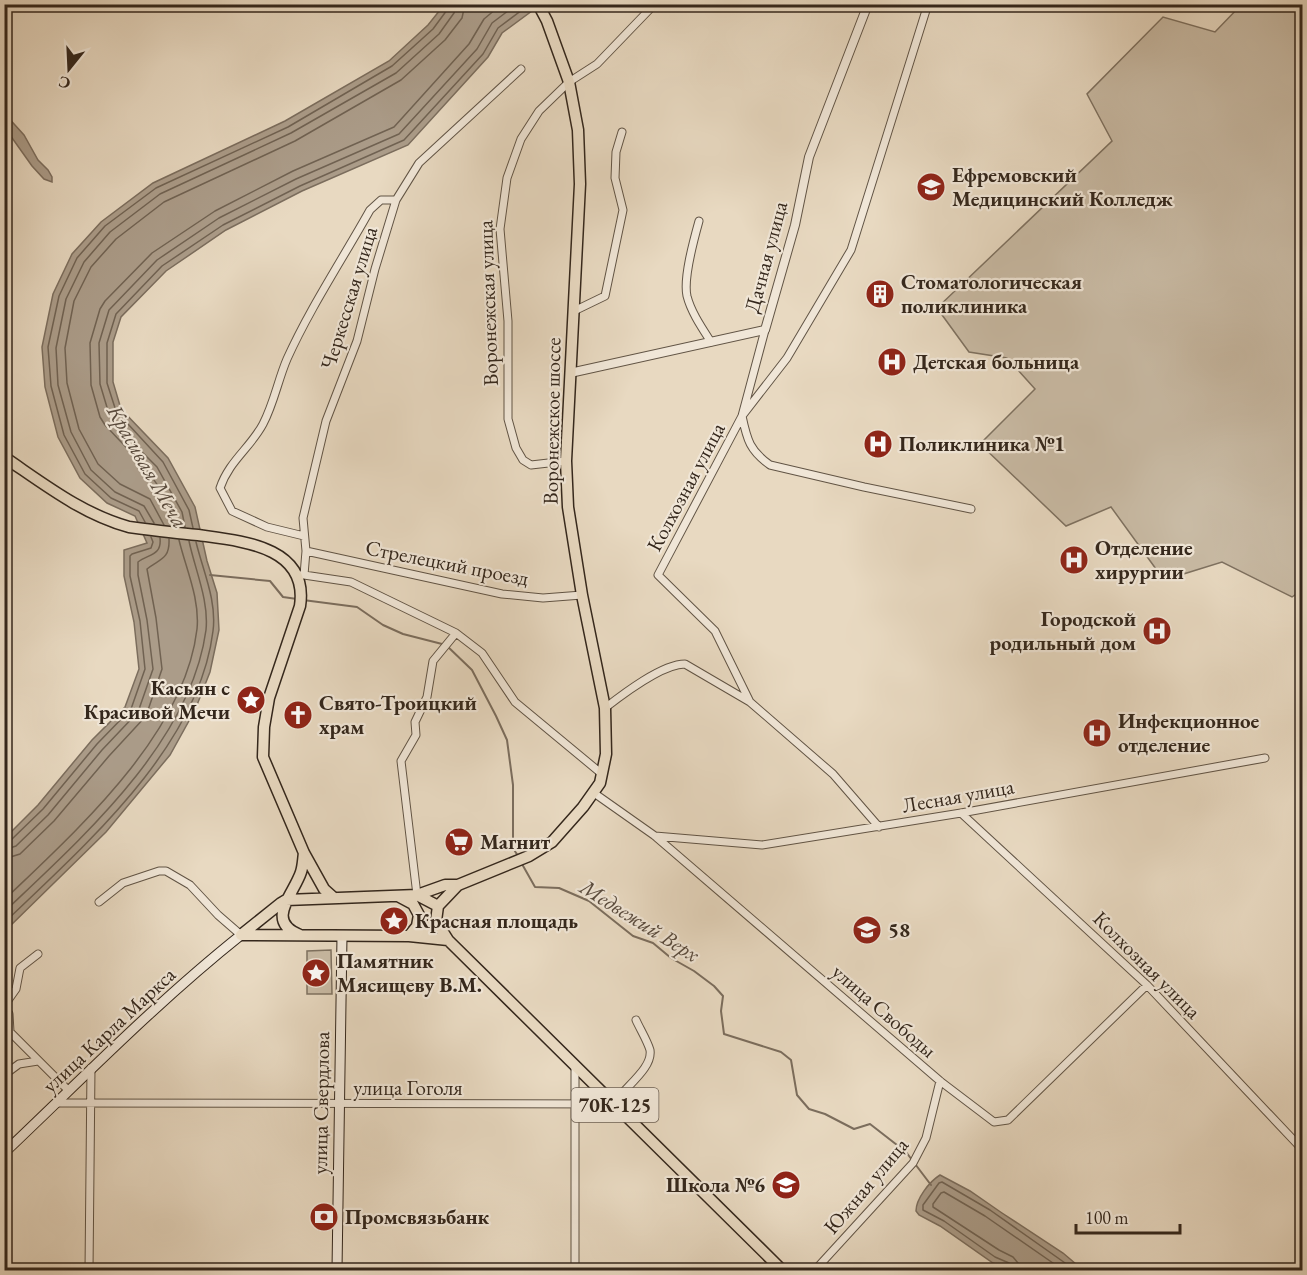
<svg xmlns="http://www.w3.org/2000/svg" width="1307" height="1275" font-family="'EB Garamond',serif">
  <rect width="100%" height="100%" fill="#e8d9c1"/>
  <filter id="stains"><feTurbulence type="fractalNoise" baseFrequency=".00333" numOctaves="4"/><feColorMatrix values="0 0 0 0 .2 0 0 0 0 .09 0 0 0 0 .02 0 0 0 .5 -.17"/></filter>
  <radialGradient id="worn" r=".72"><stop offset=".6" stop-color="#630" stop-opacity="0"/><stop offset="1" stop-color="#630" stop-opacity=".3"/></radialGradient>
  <!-- green -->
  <path fill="#c9bba5" stroke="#7e7160" stroke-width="1.5" d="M1241 5H1302V590L1292 597 1222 562 1164 580 1111 507 1066 526 980 444 1035 389 1007 358 969 352 937 308 1112 141 1087 94 1163 17 1215 32Z
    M331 950 332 994H307V951Z"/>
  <!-- water -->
  <path fill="#ab9c89" stroke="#7b6d5d" stroke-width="1.5" d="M444 5H540L502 33 488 57 408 145 302 191 226 230 166 271 121 317 113 342V382L121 409 168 458 195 507 207 561 217 593 219 630 210 672 195 710 170 755 106 832 5 931V838L38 805 92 740 125 707 139 669 134 622 124 576V550L147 543 135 516 107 503 80 478 58 437 45 387 42 347 53 294 72 254 101 222 153 183 285 121 389 61 428 25Z
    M5 114 24 135 38 160 48 170 52 177V182L44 179 32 166 5 128Z
    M940 1175 970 1191 1002 1213 1063 1253 1083 1270H1012L993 1263 940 1226 919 1215 916 1211C916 1199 929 1182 940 1175Z"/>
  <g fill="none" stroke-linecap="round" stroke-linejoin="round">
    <!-- shore -->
    <path stroke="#706252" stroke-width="1.5" d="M145 522 139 511 111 498 85 474 64 435 51 386 48 347 59 296 77 258 105 226 156 188 288 127 392 66 433 29 447 10 448 4
      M154 523 144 506 115 492 91 470 71 432 58 385 56 348 66 299 84 262 110 232 160 194 291 133 396 73 439 34 454 13 456 4
      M164 525 150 499 120 484 98 464 79 429 67 383 65 348 74 301 91 267 116 239 164 202 295 141 401 80 445 40 462 18 465 4
      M176 526C166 484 133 455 105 425L100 417 91 385 90 343 100 309 105 301 152 253 215 211 293 171 394 127 469 44 484 19 502 4
      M185 527 182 512 157 467 137 447 109 414 100 384 99 343 109 310 157 260 219 218 296 179 399 134 477 49 492 23 517 4
      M193 528 189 510 163 462 116 411 107 383V343L116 314 162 266 223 225 300 186 404 140 483 54 498 28 530 4
      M4 842 11 840 43 809 97 744 131 709 145 669 140 621 130 576V556L132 554 151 548 153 542 151 537
      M4 850 16 846 48 815 102 750 138 712 153 669 147 620 138 575V562C148 554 162 556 160 538
      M4 859 20 854 54 821 109 756 146 716 162 669 156 618 147 569C159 559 170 560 169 539
      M4 900C77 830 185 734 197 629 200 599 186 569 179 540
      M4 912C82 838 191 742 206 630 209 600 195 570 189 541
      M4 923C84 846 199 747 213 631 217 601 203 571 196 542
      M1012 1270 1009 1263 995 1257 944 1221 923 1210V1205L939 1183 942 1182 990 1210 1075 1270
      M1019 1270 1018 1263 1013 1257 999 1250 933 1207V1204L941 1193 944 1192 985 1216 1063 1270"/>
    <!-- stream -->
    <path stroke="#7b6d5d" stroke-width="2" d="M210 575 270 581 283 597 297 599
      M303 600 357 607 383 625 403 634 446 645 472 670 496 716 507 740 513 785V848L518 856
      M522 864 535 887 559 888 589 901 633 936 653 943 671 958 694 971 714 986 723 996 721 1011 724 1034 781 1052 791 1060 797 1095 809 1109 825 1114 854 1129 870 1124 906 1152 931 1185"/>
    <!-- minor casing -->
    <g stroke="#615445" stroke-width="9">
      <path id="minor" d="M928 4 851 250 787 358 742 416C747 440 750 451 770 465L864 487 971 509
        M699 221C694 239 683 278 687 296 691 312 702 328 711 342
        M574 311 605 296 623 210 615 178 616 152 622 132
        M765 330 742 416 658 575 715 631 750 702 833 774 879 827
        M566 461 531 465 523 460 516 448 508 419V321L500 229 507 178 521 139 539 111 569 82 597 64 649 10 651 4
        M304 536 267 527 232 511 220 488C229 461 251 447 263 424 274 403 278 380 287 359 310 308 342 260 370 210L381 200H396
        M306 551 502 594 543 598 582 595
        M297 575H304L306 551 303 518 326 421 357 341 375 269 396 200 419 163 521 69
        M304 575 351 582 456 633 482 653 515 702 602 774
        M605 708C623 694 662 664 685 664L750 702
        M594 793 655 836 940 1081 994 1122 1008 1120 1147 985
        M961 813 1147 985 1302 1149
        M655 836 762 845 961 813 1265 758
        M417 895 401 761 416 735 415 722 427 697 433 661 456 633
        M99 902 123 883 159 871H166L190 885 218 915 241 935
        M4 1006 16 989 20 968 38 954
        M4 1014H9L10 1032 68 1090
        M4 1075 19 1064 38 1061
        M57 1103 614 1104C623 1088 653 1069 650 1050 647 1040 640 1029 636 1020
        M89 1270 91 1068
        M575 1270V1068
        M815 1270 913 1163 926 1138 940 1081"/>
    </g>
    <!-- tertiary casing -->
    <g stroke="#615445" stroke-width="10">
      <path id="tertiary" d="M570 373 765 330 795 225 809 157 868 4"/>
    </g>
    <!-- secondary casing -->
    <g stroke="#34271c" stroke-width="11">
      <path id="secondary" d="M4 1153C82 1079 157 1002 241 935
        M337 1270 342 936"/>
    </g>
    <!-- primary casing -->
    <g stroke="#34271c" stroke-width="13">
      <path id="primary" d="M538 4 547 21 569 82 578 130 580 184 566 461 568 507 582 595 605 708 606 754 600 783 583 807 552 842 529 856 458 885 438 906 436 921 448 940 782 1270
        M4 457C44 484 82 514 129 527 152 530 175 533 198 535 241 541 309 546 300 606L269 698 264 727 263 757 304 853 324 889 334 898
        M417 895 445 885H457
        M398 896 413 904 419 915 417 926 409 936
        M241 935 281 903 286 900 417 895 438 906
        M241 935 409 936 448 940
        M300 935C264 921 294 894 301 872 303 866 303 860 304 853
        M410 936 422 931 436 921"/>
    </g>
    <!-- minor -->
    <use href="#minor" stroke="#f0e6d7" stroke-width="7"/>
    <!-- tertiary -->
    <use href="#tertiary" stroke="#f0e6d7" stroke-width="8"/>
    <!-- secondary -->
    <use href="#secondary" stroke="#f0e6d7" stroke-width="9"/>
    <!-- primary -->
    <use href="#primary" stroke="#e8d9c1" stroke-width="10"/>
  </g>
  <!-- icons -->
  <defs>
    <g id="university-disc" transform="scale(1.5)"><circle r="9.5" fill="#8f2418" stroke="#f0e6d7"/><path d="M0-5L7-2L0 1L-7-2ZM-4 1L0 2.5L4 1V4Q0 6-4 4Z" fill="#fff"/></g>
    <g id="building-disc" transform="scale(1.5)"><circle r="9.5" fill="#8f2418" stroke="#f0e6d7"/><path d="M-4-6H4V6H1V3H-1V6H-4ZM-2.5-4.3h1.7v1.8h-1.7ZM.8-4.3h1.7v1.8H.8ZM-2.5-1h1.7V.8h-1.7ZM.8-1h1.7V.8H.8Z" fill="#fff"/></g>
    <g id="hospital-disc" transform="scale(1.5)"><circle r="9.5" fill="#8f2418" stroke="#f0e6d7"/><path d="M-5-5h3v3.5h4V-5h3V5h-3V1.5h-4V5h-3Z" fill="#fff"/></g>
    <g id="sight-disc" transform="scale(1.5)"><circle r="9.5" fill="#8f2418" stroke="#f0e6d7"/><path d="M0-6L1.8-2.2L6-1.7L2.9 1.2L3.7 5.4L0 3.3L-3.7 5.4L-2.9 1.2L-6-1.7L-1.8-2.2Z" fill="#fff"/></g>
    <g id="church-disc" transform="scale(1.5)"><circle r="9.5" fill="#8f2418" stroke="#f0e6d7"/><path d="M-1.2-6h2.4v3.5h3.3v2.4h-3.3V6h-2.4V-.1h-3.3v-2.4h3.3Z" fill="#fff"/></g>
    <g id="supermarket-disc" transform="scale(1.5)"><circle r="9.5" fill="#8f2418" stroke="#f0e6d7"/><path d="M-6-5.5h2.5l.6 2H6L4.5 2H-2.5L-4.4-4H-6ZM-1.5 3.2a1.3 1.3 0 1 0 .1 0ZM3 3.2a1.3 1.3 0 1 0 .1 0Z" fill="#fff"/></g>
    <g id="school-disc" transform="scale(1.5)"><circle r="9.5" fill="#8f2418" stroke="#f0e6d7"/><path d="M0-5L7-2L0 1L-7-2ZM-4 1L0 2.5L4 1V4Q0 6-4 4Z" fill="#fff"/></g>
    <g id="bank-disc" transform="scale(1.5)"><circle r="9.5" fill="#8f2418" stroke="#f0e6d7"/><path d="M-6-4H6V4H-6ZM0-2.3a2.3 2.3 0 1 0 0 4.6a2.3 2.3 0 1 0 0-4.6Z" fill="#fff"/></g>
  </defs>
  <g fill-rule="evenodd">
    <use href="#university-disc" x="931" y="187"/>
    <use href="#building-disc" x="880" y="294"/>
    <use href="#hospital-disc" x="892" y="362"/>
    <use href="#hospital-disc" x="878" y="444"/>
    <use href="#hospital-disc" x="1074" y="560"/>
    <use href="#hospital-disc" x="1157" y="631"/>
    <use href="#sight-disc" x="251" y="700"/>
    <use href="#church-disc" x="298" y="715"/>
    <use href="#hospital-disc" x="1097" y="733"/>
    <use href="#supermarket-disc" x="459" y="842"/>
    <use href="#sight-disc" x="394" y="921"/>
    <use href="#school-disc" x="867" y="930"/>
    <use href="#sight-disc" x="316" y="973"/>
    <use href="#school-disc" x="786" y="1185"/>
    <use href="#bank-disc" x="324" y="1217"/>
  </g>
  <g text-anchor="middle" stroke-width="4.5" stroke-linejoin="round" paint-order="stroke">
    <!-- shield labels -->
    <rect fill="#f0e6d7" stroke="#6c6054" stroke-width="1.5" x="571.5" y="1088" width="87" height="34" rx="4.5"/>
    <g font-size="20" font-weight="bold" fill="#34271c">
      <text x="615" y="1112">70К-125</text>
    </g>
    <!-- poi labels -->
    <g font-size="21" font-weight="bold" fill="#34271c" stroke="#f0e6d7" text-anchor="start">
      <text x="952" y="182">Ефремовский<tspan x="952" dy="24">Медицинский Колледж</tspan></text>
      <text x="901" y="289">Стоматологическая<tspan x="901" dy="24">поликлиника</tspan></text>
      <text x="913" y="369">Детская больница</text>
      <text x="899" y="451">Поликлиника №1</text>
      <text x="1095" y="555">Отделение<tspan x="1095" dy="24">хирургии</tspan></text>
      <text x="1136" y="626" text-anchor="end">Городской<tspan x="1136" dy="24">родильный дом</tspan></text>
      <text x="230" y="695" text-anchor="end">Касьян с<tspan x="230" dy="24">Красивой Мечи</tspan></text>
      <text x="319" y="710">Свято-Троицкий<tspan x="319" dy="24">храм</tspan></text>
      <text x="1118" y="728">Инфекционное<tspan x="1118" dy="24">отделение</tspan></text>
      <text x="480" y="849">Магнит</text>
      <text x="415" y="928">Красная площадь</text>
      <text x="888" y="937">58</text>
      <text x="337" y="968">Памятник<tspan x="337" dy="24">Мясищеву В.М.</tspan></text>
      <text x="765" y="1192" text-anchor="end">Школа №6</text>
      <text x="345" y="1224">Промсвязьбанк</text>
    </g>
    <!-- street labels -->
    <g font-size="21" fill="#34271c" stroke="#f0e6d7">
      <text transform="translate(766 257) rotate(-75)" y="7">Дачная улица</text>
      <text transform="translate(349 298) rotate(-73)" y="7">Черкесская улица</text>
      <text transform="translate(488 303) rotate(-92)" y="7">Воронежская улица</text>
      <text transform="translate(552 421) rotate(-89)" y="7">Воронежское шоссе</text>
      <text transform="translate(686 487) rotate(-62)" y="7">Колхозная улица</text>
      <text transform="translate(447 563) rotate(11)" y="7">Стрелецкий проезд</text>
      <text transform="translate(958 796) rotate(-10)" y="7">Лесная улица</text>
      <text transform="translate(1147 965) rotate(45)" y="7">Колхозная улица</text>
      <text transform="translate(884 1011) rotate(41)" y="7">улица Свободы</text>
      <text transform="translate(109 1030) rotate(-43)" y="7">улица Карла Маркса</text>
      <text x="408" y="1095">улица Гоголя</text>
      <text transform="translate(321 1103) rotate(-89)" y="7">улица Свердлова</text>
      <text transform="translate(866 1186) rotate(-50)" y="7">Южная улица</text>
    </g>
    <!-- water labels -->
    <g font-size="22" font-style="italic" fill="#584a3d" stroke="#f0e6d7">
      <text transform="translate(148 466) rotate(60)" y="8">Красивая Меча</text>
      <text transform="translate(640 920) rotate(32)" y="8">Медвежий Верх</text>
    </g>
  </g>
  <!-- margin -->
  <rect width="1307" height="1275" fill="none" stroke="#e8d9c1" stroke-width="24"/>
  <rect x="6" y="6" width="1295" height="1263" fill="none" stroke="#34271c" stroke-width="3"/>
  <rect x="12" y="12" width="1283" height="1251" fill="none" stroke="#34271c" stroke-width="1.5"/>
  <!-- north arrow -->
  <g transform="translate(69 69) rotate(198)" stroke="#f0e6d7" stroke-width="4.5" paint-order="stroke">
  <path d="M0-4.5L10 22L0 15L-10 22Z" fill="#34271c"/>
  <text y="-9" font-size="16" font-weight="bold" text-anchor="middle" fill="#34271c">С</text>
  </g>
  <!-- scale -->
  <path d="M1076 1224v9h104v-9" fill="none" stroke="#34271c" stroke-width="3"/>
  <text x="1085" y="1224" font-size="18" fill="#34271c" stroke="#f0e6d7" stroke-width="4.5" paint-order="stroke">100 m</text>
  <rect width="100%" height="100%" filter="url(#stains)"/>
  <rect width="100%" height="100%" fill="url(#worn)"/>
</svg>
